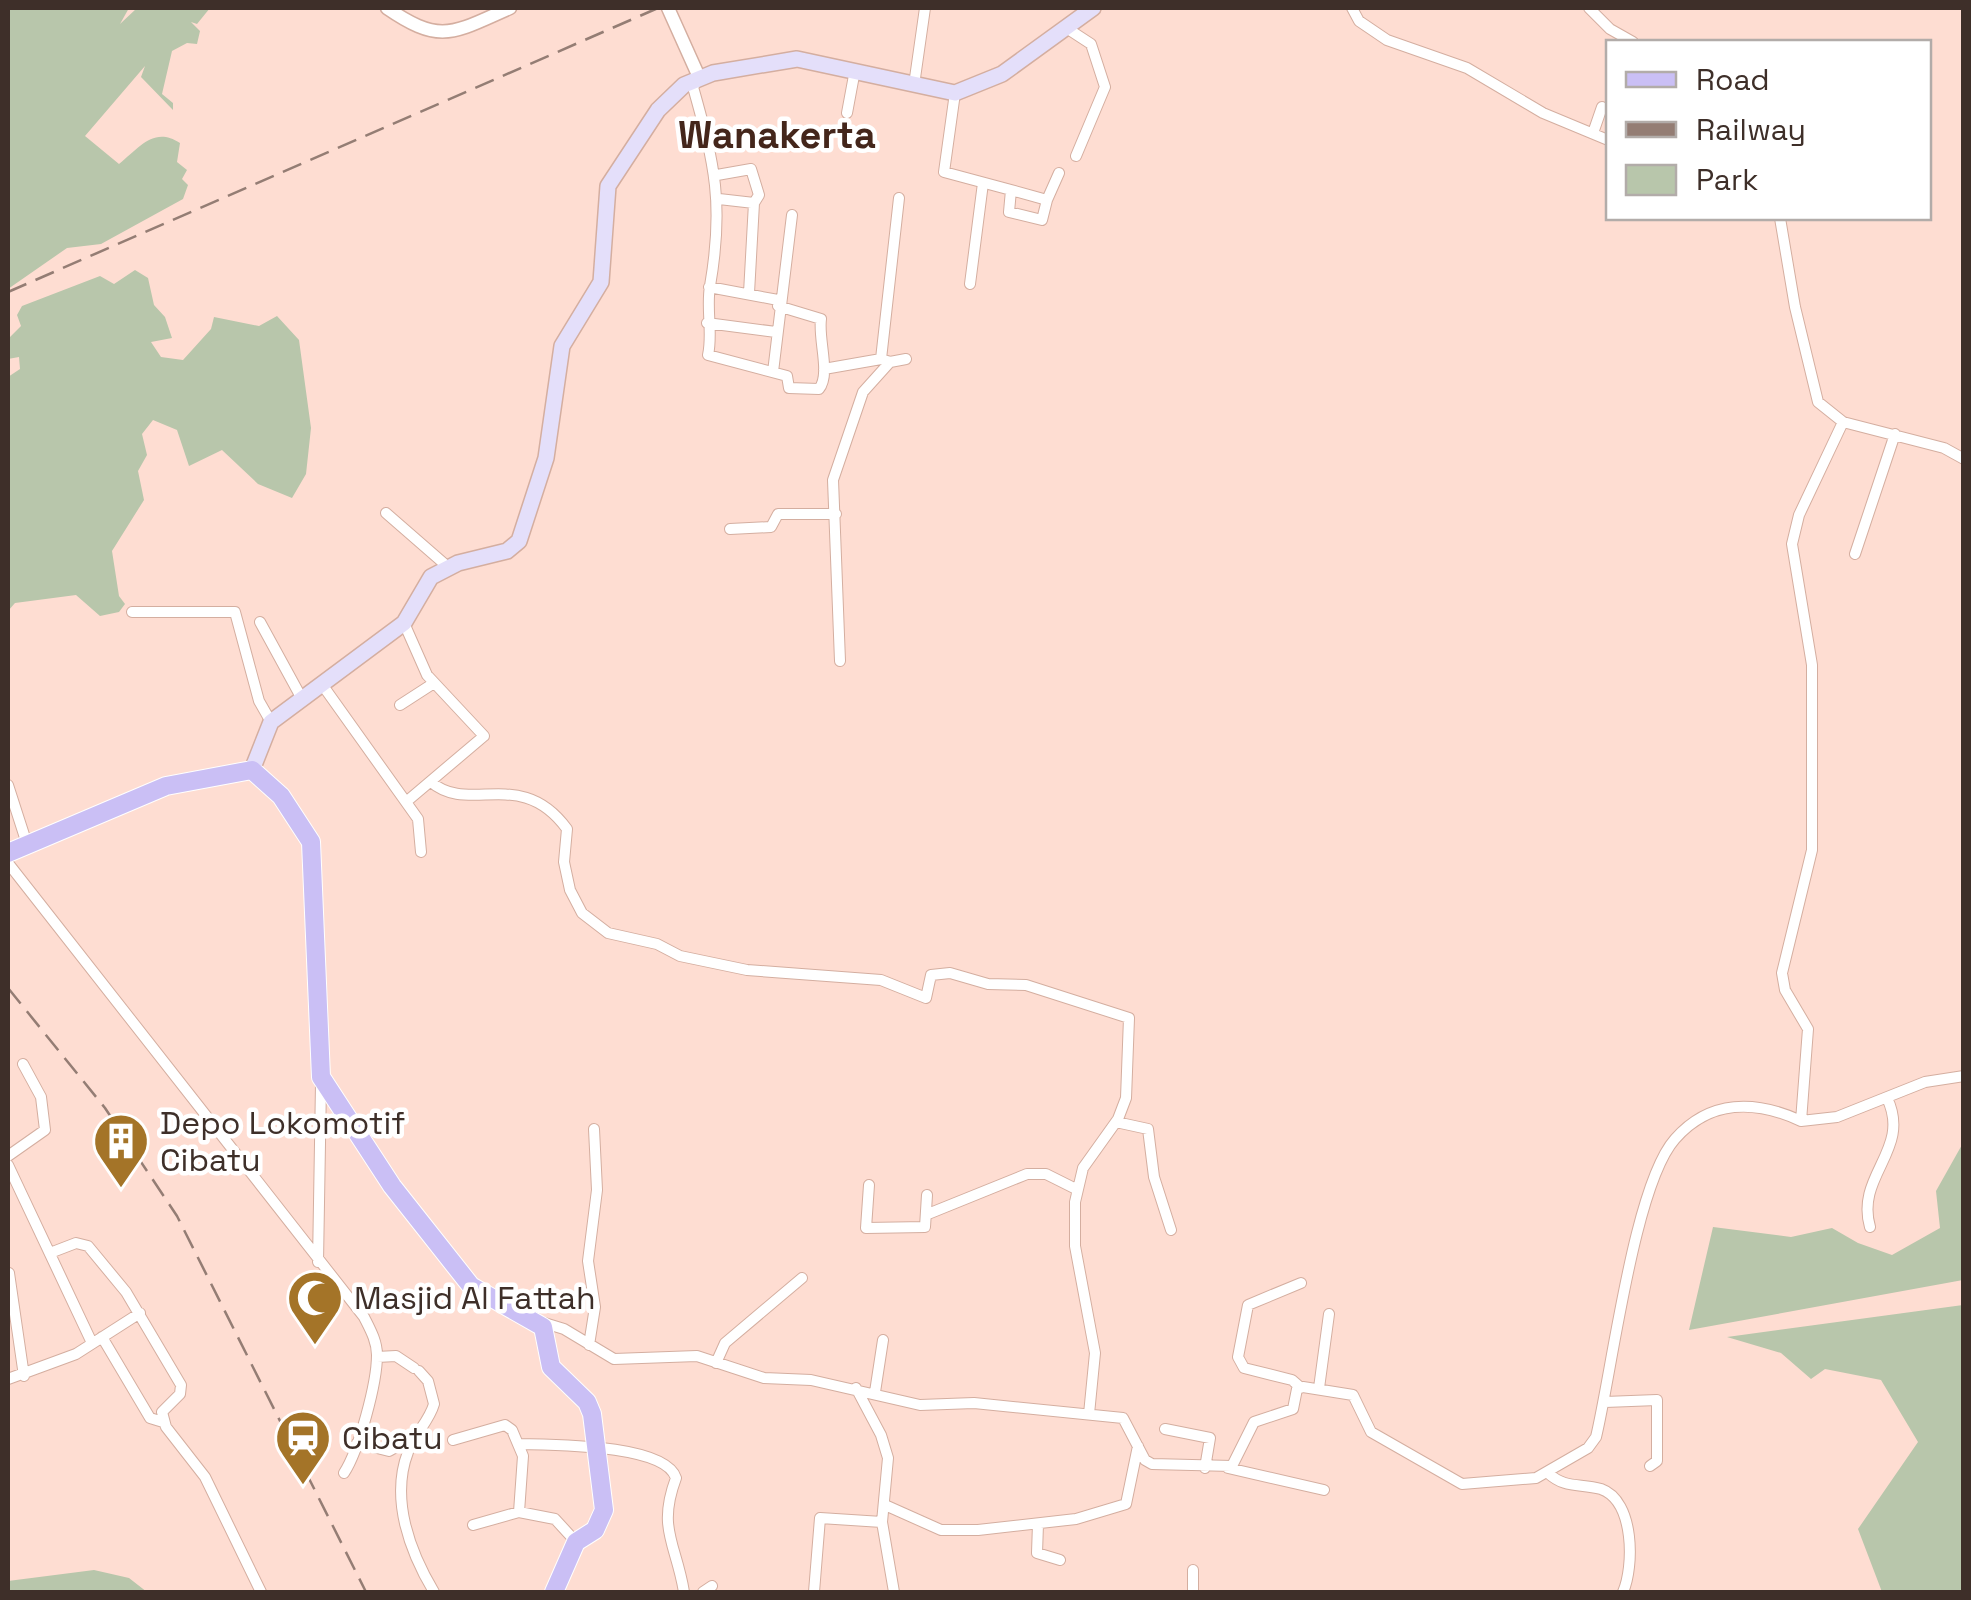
<svg xmlns="http://www.w3.org/2000/svg" width="1971" height="1600" font-family="'Space Grotesk',sans-serif">
  <rect width="100%" height="100%" fill="#feddd2"/>
  <!-- green -->
  <path fill="#b8c6ab" d="M8 8H129L120 24 137 8H210L197 24 191 22 200 31 197 44 187 43 172 51 162 94 173 103V110L141 77 145 66 85 136 119 164C140 147 154 126 180 143L177 162 187 170 182 179 188 185 183 199 101 244 67 248 8 289Z
    M135 270 148 278 154 305 165 317 172 338 151 342 161 357 183 360 211 329 214 317 259 326 277 316 299 340 311 428 306 474 292 498 258 484 222 450 189 466 177 430 153 420 142 434 147 455 138 471 144 500 112 551 119 596 125 604 119 612 100 616 76 595 15 603 8 611V377L20 369 19 357 8 359V339L21 326 17 315 22 306 100 276 114 284Z
    M1963 1143V1280L1689 1330 1713 1227 1791 1237 1832 1228 1858 1243 1892 1255 1940 1228 1936 1191Z
    M1963 1305V1592H1882L1858 1529 1918 1442 1881 1380 1825 1369 1811 1379 1781 1353 1727 1337Z
    M94 1570 129 1578 147 1592H8V1581Z"/>
  <g fill="none" stroke-linecap="round" stroke-linejoin="round">
    <!-- minor casing -->
    <g stroke="#d4aea0" stroke-width="12">
      <path id="minor" d="M1352 8 1359 21 1387 40 1467 68 1543 113 1608 140
        M1589 8 1610 29 1633 42
        M1068 29 1091 44 1105 87 1076 156
        M699 78 693 87C715 165 724 205 710 286 706 309 713 333 708 355L787 376 789 388 819 389C831 374 818 340 821 319L778 306
        M914 85 925 8
        M955 93 944 172 1011 190 1009 212 1042 220 1047 200 1011 190
        M847 113 855 70
        M1593 133 1602 107
        M717 175 751 169 759 195 754 203 749 293
        M719 199 754 203
        M1047 200 1059 173
        M1780 218 1795 307 1818 402 1843 422 1944 448 1964 459
        M970 284 983 183
        M709 287 778 300
        M707 323 776 332
        M890 362 906 359
        M824 369 881 359 899 198
        M773 372 792 215
        M386 513 448 567
        M730 529 771 527 778 514H836
        M1855 554 1895 434
        M132 612H235L259 701 271 722
        M260 622 301 697
        M404 623 427 675 484 736 406 802
        M840 661 833 480 863 392 890 362 881 359
        M321 683 418 819 421 852
        M400 705 434 683
        M431 782C469 815 521 766 567 829L564 862 570 890 582 913 608 933 657 944 680 956 747 970 881 980 926 998 931 975 950 973 988 984 1026 985 1129 1018 1126 1098 1118 1119 1083 1168 1075 1202V1246L1095 1353 1089 1414
        M8 785 27 844
        M8 863 364 1317C370 1329 377 1341 377 1355 377 1383 359 1450 344 1473
        M1801 1121 1837 1117 1925 1082 1964 1076
        M1116 1122 1148 1129 1154 1177 1171 1230
        M8 1156 45 1130 41 1097 23 1064
        M8 1165 92 1343
        M869 1185 866 1228 925 1227 927 1195
        M928 1214 1027 1174H1046L1076 1189
        M1870 1227C1855 1175 1912 1150 1887 1098
        M50 1253 76 1243 88 1246 126 1292 181 1385 180 1394 162 1412 166 1427 205 1477 261 1592
        M318 1262 321 1084
        M9 1273 24 1376
        M538 1321 564 1329 614 1359 697 1356 764 1378 811 1380 920 1405 974 1403 1123 1418 1145 1460 1152 1464 1232 1466 1254 1422 1293 1409 1297 1389 1303 1387 1353 1395 1371 1432 1462 1484 1536 1478 1588 1448 1596 1437C1612 1371 1634 1185 1675 1139 1710 1099 1756 1100 1801 1121L1808 1029 1785 990 1782 973 1812 850V665L1792 544 1799 515 1843 422
        M102 1337 150 1418 163 1422
        M589 1345 595 1307 588 1261 597 1190 594 1129
        M377 1357 396 1356 414 1368
        M716 1363 725 1343 802 1278
        M419 1371 428 1381 434 1404C429 1422 414 1434 408 1452 390 1499 410 1552 434 1592
        M8 1379 76 1354 140 1313
        M1300 1387 1292 1380 1244 1368 1238 1357 1248 1305 1301 1283
        M856 1388 881 1435 888 1458 882 1522 894 1592
        M1319 1388 1329 1314
        M875 1392 883 1340
        M1605 1402 1657 1400V1461L1650 1466
        M1165 1429 1210 1438 1205 1468
        M453 1440 505 1425 512 1430 523 1456 519 1512 473 1525
        M357 1443 389 1451 398 1446 409 1449
        M519 1444C554 1445 665 1444 676 1478 657 1529 676 1543 684 1592
        M1228 1468 1324 1490
        M1548 1473C1565 1489 1580 1483 1601 1489 1635 1501 1634 1567 1623 1592
        M885 1505 941 1530H978L1076 1519 1126 1504 1138 1446
        M519 1512 555 1519 576 1542
        M1038 1524 1037 1553 1060 1560
        M1193 1570V1592
        M703 1592 712 1586
        M814 1592 820 1518 882 1522"/>
    </g>
    <!-- tertiary casing -->
    <g stroke="#d4aea0" stroke-width="15">
      <path id="tertiary" d="M387 8C441 45 453 33 510 8
        M668 8 699 77"/>
    </g>
    <!-- secondary casing -->
    <g stroke="#d4aea0" stroke-width="18">
      <path id="secondary" d="M252 770 271 722 404 623 431 577 458 563 507 551 519 541 546 458 562 346 601 282 608 186 658 110 684 85 713 73 797 59 955 93 1002 74 1093 8"/>
    </g>
    <!-- primary casing -->
    <g stroke="#fff" stroke-width="20">
      <path id="primary" d="M8 853 166 786 252 770 281 796 311 842 321 1077 392 1186 471 1286 543 1327 551 1367 587 1402 592 1414 604 1510 595 1530 576 1542 554 1592"/>
    </g>
    <!-- minor -->
    <use href="#minor" stroke="#fff" stroke-width="10"/>
    <!-- tertiary -->
    <use href="#tertiary" stroke="#fff" stroke-width="12"/>
    <!-- secondary -->
    <use href="#secondary" stroke="#e4dffa" stroke-width="15"/>
    <!-- primary -->
    <use href="#primary" stroke="#cabff5" stroke-width="18"/>
    <!-- rail -->
    <path stroke="#947d74" stroke-width="2.5" stroke-dasharray="20 10" stroke-linecap="butt" d="M8 292 658 8
      M8 988 105 1108 177 1216 366 1592"/>
  </g>
  <!-- icons -->
  <defs>
    <g id="building-pin" transform="scale(2.875)"><path d="M0 17L-7.5 6A9.5 9.5 0 1 1 7.5 6Z" fill="#a47428" stroke="#fff"/><path d="M-4-6H4V6H1V3H-1V6H-4ZM-2.5-4.3h1.7v1.8h-1.7ZM.8-4.3h1.7v1.8H.8ZM-2.5-1h1.7V.8h-1.7ZM.8-1h1.7V.8H.8Z" fill="#fff"/></g>
    <g id="mosque-pin" transform="scale(2.875)"><path d="M0 17L-7.5 6A9.5 9.5 0 1 1 7.5 6Z" fill="#a47428" stroke="#fff"/><path d="M3.5-4.9A6 6 0 1 0 3.5 4.9A5 5 0 1 1 3.5-4.9Z" fill="#fff"/></g>
    <g id="station-pin" transform="scale(2.875)"><path d="M0 17L-7.5 6A9.5 9.5 0 1 1 7.5 6Z" fill="#a47428" stroke="#fff"/><path d="M-3-6H3Q5-6 5-4V2Q5 4 3 4L4.5 6H3L1.5 4h-3L-3 6H-4.5L-3 4Q-5 4-5 2V-4Q-5-6-3-6ZM-3.5-4v3h7v-3ZM-3.5 1v1.5H-2V1ZM2 1v1.5H3.5V1Z" fill="#fff"/></g>
  </defs>
  <g fill-rule="evenodd">
    <use href="#building-pin" x="121" y="1141"/>
    <use href="#mosque-pin" x="315" y="1298"/>
    <use href="#station-pin" x="303" y="1438"/>
  </g>
  <g text-anchor="middle" stroke-width="9" stroke-linejoin="round" paint-order="stroke">
    <!-- poi labels -->
    <g font-size="32" fill="#3e2f29" stroke="#fff" text-anchor="start">
      <text x="160" y="1134">Depo Lokomotif<tspan x="160" dy="37">Cibatu</tspan></text>
      <text x="354" y="1309">Masjid Al Fattah</text>
      <text x="342" y="1449">Cibatu</text>
    </g>
    <!-- quarter labels -->
    <g font-size="38" font-weight="bold" fill="#44261b" stroke="#fff">
      <text x="777" y="148">Wanakerta</text>
    </g>
  </g>
  <!-- border -->
  <rect width="1971" height="1600" fill="none" stroke="#3e2f29" stroke-width="20"/>
  <!-- legend -->
  <rect x="1606" y="40" width="325" height="180" fill="#ffffff" stroke="#b2aca9" stroke-width="2.5"/>
  <rect x="1626" y="72" width="50" height="15" fill="#cabff5" stroke="#b2aca9" stroke-width="2.5"/>
  <text x="1696" y="90" font-size="30" fill="#3e2f29">Road</text>
  <rect x="1626" y="122" width="50" height="15" fill="#947d74" stroke="#b2aca9" stroke-width="2.5"/>
  <text x="1696" y="140" font-size="30" fill="#3e2f29">Railway</text>
  <rect x="1626" y="165" width="50" height="30" fill="#b8c6ab" stroke="#b2aca9" stroke-width="2.5"/>
  <text x="1696" y="190" font-size="30" fill="#3e2f29">Park</text>
</svg>
